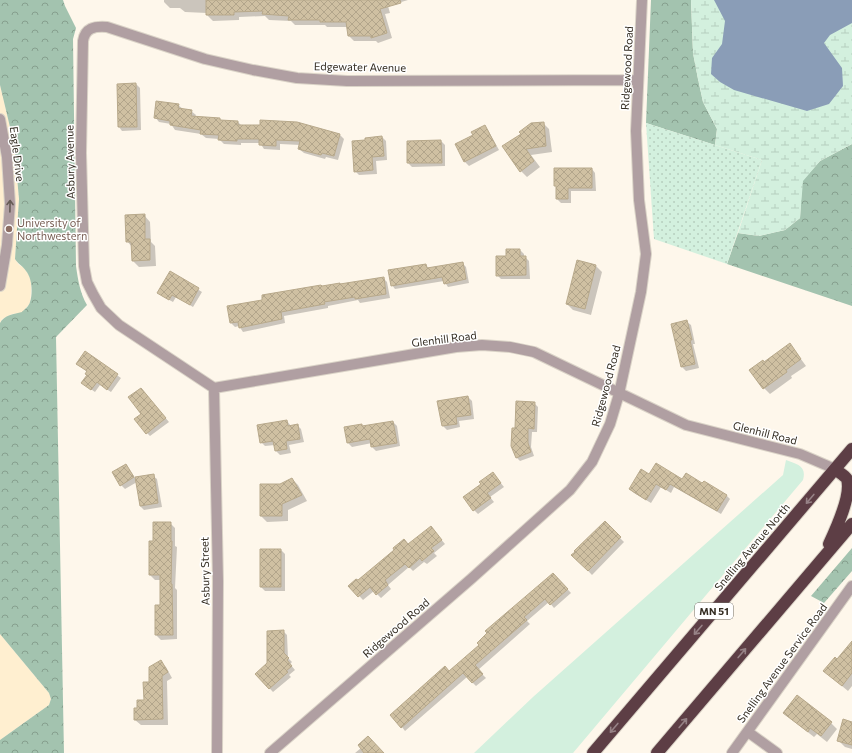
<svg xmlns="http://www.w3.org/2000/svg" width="852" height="753" font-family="Commissioner,sans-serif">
  <defs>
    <pattern id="forest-crowns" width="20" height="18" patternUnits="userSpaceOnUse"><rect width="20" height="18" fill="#a3c3af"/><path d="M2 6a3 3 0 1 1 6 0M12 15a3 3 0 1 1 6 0" fill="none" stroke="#869f8e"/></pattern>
    <pattern id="wetland-marsh" width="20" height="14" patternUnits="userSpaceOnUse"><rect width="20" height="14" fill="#d3f0de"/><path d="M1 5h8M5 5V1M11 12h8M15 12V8" fill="none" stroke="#b6cebe"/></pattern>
    <pattern id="park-dots" width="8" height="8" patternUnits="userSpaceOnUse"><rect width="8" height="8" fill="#d3f0de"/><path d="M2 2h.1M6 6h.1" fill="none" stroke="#b6cebe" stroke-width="1.8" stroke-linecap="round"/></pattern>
    <pattern id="building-cross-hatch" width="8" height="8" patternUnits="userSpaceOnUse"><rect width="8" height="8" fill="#cfc0a2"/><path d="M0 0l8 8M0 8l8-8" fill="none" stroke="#b2a58b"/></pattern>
  </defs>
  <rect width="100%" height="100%" fill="#fef7eb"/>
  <!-- built -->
  <path fill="#ffefd0" d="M0 85 14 144 19 200 15 259 19 265 23 267 27 272 31 280V291L30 303 22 313 12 314 2 319 0 323Z
    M0 634 49 693 51 699 49 705 0 740Z"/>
  <!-- grass -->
  <path fill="#d3f0de" d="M786 460C797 464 807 466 803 480L573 753H474L533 697 783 475Z"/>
  <!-- forest -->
  <path fill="url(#forest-crowns)" d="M0 0H63L65 6 76 28 73 39 76 266C78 280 80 293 87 305L56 337 64 753H0V740L49 705 51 699 49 693 0 634V323C4 315 14 314 22 312 25 309 29 306 30 302 33 293 32 278 26 271 23 266 18 264 15 259L19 199 14 144 0 85Z
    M651 0H691L693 53 698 79 703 102 717 129 715 145 646 123Z
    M852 144V306L727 264 738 233 759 236 785 230 800 218 802 181 820 161Z
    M852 548V571L824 603 811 596Z"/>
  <!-- wetland -->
  <path fill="url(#wetland-marsh)" d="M691 0H852V144L820 161 803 181 800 218 785 230 759 236 738 233 762 160 715 145 717 129 703 102 698 79 693 53Z"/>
  <!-- park -->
  <path fill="url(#park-dots)" d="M646 123 762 160 727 264 654 239Z"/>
  <!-- water -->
  <path fill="#8a9db7" d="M714 0H852V23L830 35 824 43 842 68 843 86 829 104 807 111 734 90 720 82 711 74 712 58 722 44 725 21Z"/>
  <!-- shadow -->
  <path fill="#0003" d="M164 0H408L388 6 390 13 385 14 392 38 378 43 376 41H354L349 36 347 27H327L325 25H295L291 21 269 20 265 16 239 17V20L213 21 207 15V13L185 12 180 8H170L164 2Z
    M136 84 140 88 141 130 122 131 119 127Z
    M178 105 183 109 191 111 196 115 195 117 220 119 223 121 238 122 242 126H261L297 123 340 135 344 139 338 160 326 157 325 159 304 153 299 149 300 145 280 144V150L264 149 260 143H241V145L224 144 219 139 206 138 201 134 175 130 171 124 159 122 155 117Z
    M543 123 549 129 552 152 531 155 540 167 527 177 521 171 503 146Z
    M485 126 488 130 499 150 469 166 465 162 456 145 474 135Z
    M382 137 386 141 387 160 376 161 377 174 359 175 355 171Z
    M441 141 445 145V166L412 167 408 163Z
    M592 169 595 173 596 191H571V203H561L557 199V187L555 185Z
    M144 215 150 222 151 242 155 246 156 266 139 267 132 260V247L127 241Z
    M520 250 524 254V257H525L529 261 530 279H501L497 275 507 257Z
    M462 263 466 267 469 283 448 287 444 281 395 289 392 285 426 265 429 269Z
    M596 266 602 272 591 315 573 310 567 304Z
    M170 272 202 292 193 307 176 297 173 302 162 296Z
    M383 278 387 282 390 298 360 303 358 300 328 306V308L284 316 285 323 243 332 239 326 235 327 231 323 263 300Z
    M687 322 691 325 695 344H693L699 368 686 371 682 367Z
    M790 344 806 366 791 376 792 378 770 394 764 388V363Z
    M85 353 121 378 111 392 100 385 95 392 82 383 88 376 87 372 78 364Z
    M468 397 472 401 474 419 459 421 460 427 447 430 443 426Z
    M149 398 169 422 150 436 147 433 142 414Z
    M534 403 538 407 537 432H532L531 447 534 456 520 461 516 457V429Z
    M287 421 291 426 297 425 301 429 304 442 289 445 291 453 280 455 276 451 275 445 265 446 261 442Z
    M393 422 397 426 400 446 376 451 372 447V443L352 447 348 443 345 428 361 425 363 427Z
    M126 465 135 478 153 476 157 479 162 507 144 510 140 506 137 482 125 489 121 485Z
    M649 475 703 484 726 495 730 499 721 514 674 487 671 493 661 487 651 503 634 493 630 489Z
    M496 477 504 487 490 497 494 502 478 514 474 510Z
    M292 479 298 485 307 501 288 510V521L267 522 261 516 280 485Z
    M170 523 175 528V546L177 547 175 588 177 590V639L161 640 156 635 161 606V580H155L150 575 154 542Z
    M605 523 624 542 592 575 573 555Z
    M434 531 445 544 434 553 437 556 427 564 424 562 413 571 409 567 388 585 391 589 381 598 374 591 363 600 350 586 408 545Z
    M261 550H281L285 554V591H265L261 587Z
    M557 578 571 593 554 608 549 602 527 621 530 624 478 670 486 678 476 686 467 677 405 731 402 727 449 672Z
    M283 631 287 635 288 658 292 662 290 664 295 670 289 675 291 677 273 692 256 674 268 663Z
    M852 642V686L848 691 831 677 838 660Z
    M160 662 166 667 172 678 167 681 168 725H141L135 720 145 701 150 683Z
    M791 719 831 723 837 729 827 742 817 734 814 737Z
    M852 723V749L845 747 839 741Z
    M361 748 383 753H355Z"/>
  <!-- building -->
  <path fill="url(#building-cross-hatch)" stroke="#b8a98b" d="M206 0H400L401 3 380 9 387 33 371 38V36H348L346 22H320V20H288L289 16 262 14 263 11 234 12V15H206Z
    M136 83 137 127H118L117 84Z
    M156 101 179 104 178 108 192 110 191 116 220 118V120L238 121V125H260V120L297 122 340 134 334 156 322 153 321 155 298 149 300 141 276 140V146L259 145V139H237V141L218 140 219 135 200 134 201 130 170 125V121L154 118Z
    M544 122 546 146 526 149 534 161 520 172 502 146 521 134 519 132 531 123Z
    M485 125 496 146 464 162 455 144 473 135 471 132Z
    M382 136 384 156 372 157 373 170 354 172 352 141 365 140V138Z
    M441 140 442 163H407V141Z
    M554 168H592V188H568V199H556V186H554Z
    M145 214V239H150V260L132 261 131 242H126L125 215Z
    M506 249H520V256H526V275L496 276V256H506Z
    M577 260 596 265 585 309 566 304Z
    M463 262 466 279 444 284 442 277 391 286 388 270 426 264 427 268Z
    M170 271 199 288 190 305 172 295 169 300 157 293Z
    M384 277 386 294 355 299V297L324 302 325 304 281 312 282 319 239 328 238 322 230 323 227 306 262 300V295L321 285 322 286 340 283V284Z
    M687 320 692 340H690L695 364 681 367 671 324Z
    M790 343 801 359 786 370 787 372 763 389 749 370 763 360 764 362Z
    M85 351 118 374 107 390 97 382 91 390 81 383 87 375 85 374 87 371 76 364Z
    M141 388 166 418 146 434 134 419 141 414 128 397Z
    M468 396 471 415 456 417 457 424 442 426 437 401Z
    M516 401 535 402 534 429 528 428V443L531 452 516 458 511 446 512 428H515Z
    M287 420 288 426 298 424 300 439 286 441 287 449 275 451 273 441 260 443 257 425Z
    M393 421 397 443 371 447 370 439 347 443 344 427 362 424V426Z
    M656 463 682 479 686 473 702 483 704 481 727 495 717 511 670 484 666 490 656 484 646 500 629 489 641 469 649 474Z
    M126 464 134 477 120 486 112 472Z
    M493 472 501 483 487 493 491 498 473 511 463 497 481 484 479 482Z
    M154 474 158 503 140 506 135 477Z
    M292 478 302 495 282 504V516H260V484H280Z
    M605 521 621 537 588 571 571 555 575 552 574 551Z
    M153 522H171V541H172L171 584H172L173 635H155V605H160V575H149V541H153Z
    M431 526 442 540 431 548 434 551 422 561 420 558 409 568 405 564 385 580 388 585 376 595 370 587 358 597 348 586 356 579 358 580 394 550 393 548 404 539 408 544Z
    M260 549H281V587H260Z
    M553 573 568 589 550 605 545 599 524 617 527 620 475 665 483 674 472 683 463 673 401 728 390 715 445 666 449 671 479 645 477 643 487 633 485 631Z
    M284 630V653L289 658 287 660 292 666 286 671 288 672 269 689 255 674 267 663V631Z
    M852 641V673L842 686 823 671 835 657 837 659Z
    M161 660 168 672 162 676 163 719 134 720V708H137V700H144L143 682H149V667Z
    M797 695 832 722 821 736 810 728 808 732 783 713Z
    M843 719 852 722V745L837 741Z
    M368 736 384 753H364L358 745Z"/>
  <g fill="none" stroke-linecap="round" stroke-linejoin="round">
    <!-- minor casing -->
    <g stroke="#dad3c7" stroke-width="12">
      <path id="minor" d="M638 80 347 81 297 78 253 70 205 59 107 27C94 26 85 28 83 41L81 153 84 266 87 282 93 294 101 308 119 325 214 388 456 347 482 345 510 347 534 352 686 425 800 454 835 469
        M0 119 7 157 10 204 7 245 0 286
        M214 388 218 581 217 753
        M748 732 777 753
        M270 753 471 579 570 490 592 462 610 424 619 394 641 292 646 254 639 200 636 131 642 0
        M732 753 852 586"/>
    </g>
    <!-- highway casing -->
    <g stroke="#dad3c7" stroke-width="14">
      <path id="highway" d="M829 544C836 529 852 495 847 479 844 475 838 472 835 469
        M593 753 852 449
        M657 753 852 524"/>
    </g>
    <!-- minor -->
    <use href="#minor" stroke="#b09fa2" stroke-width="10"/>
    <!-- highway -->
    <use href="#highway" stroke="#5d3e45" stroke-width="12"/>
  </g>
  <!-- one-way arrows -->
  <defs><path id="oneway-shaft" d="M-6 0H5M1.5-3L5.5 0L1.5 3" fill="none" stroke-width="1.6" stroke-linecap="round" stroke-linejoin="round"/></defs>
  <use stroke="#665b55" href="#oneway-shaft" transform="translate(10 206) rotate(-89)"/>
  <g stroke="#968286">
    <use href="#oneway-shaft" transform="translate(810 499) rotate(130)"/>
    <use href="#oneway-shaft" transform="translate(698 630) rotate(131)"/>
    <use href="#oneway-shaft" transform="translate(742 653) rotate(-50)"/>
    <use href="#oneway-shaft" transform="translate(683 723) rotate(-50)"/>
    <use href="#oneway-shaft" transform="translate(614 728) rotate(130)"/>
  </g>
  <!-- markers -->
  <circle fill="#8d6e63" stroke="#fff" stroke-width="1.5" cx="9" cy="229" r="4"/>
  <g text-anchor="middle" stroke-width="3" stroke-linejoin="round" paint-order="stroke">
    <!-- shield labels -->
    <rect fill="#fff" stroke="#716c64" stroke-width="1" x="695" y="603" width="38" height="16" rx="3"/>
    <g font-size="10" font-weight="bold" fill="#342d22">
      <text x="714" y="615">MN 51</text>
    </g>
    <!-- street labels -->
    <g font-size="11" fill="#342d22" stroke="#fff">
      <text transform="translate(360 67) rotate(1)" y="4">Edgewater Avenue</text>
      <text transform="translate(627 68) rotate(-87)" y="4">Ridgewood Road</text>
      <text transform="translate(17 154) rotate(83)" y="4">Eagle Drive</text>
      <text transform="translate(70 162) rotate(-91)" y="4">Asbury Avenue</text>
      <text transform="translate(444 339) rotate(-7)" y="4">Glenhill Road</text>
      <text transform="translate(606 386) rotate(-75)" y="4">Ridgewood Road</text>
      <text transform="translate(765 433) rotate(14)" y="4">Glenhill Road</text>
      <text transform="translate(752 547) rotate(-50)" y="4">Snelling Avenue North</text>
      <text transform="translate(205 571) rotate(-91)" y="4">Asbury Street</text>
      <text transform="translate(396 628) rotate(-41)" y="4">Ridgewood Road</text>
      <text transform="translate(782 663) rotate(-54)" y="4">Snelling Avenue Service Road</text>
    </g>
    <!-- education labels -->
    <g font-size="11" fill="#785e54" stroke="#fff" text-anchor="start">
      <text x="17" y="227">University of<tspan x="17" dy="13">Northwestern</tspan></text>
    </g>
  </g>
</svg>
